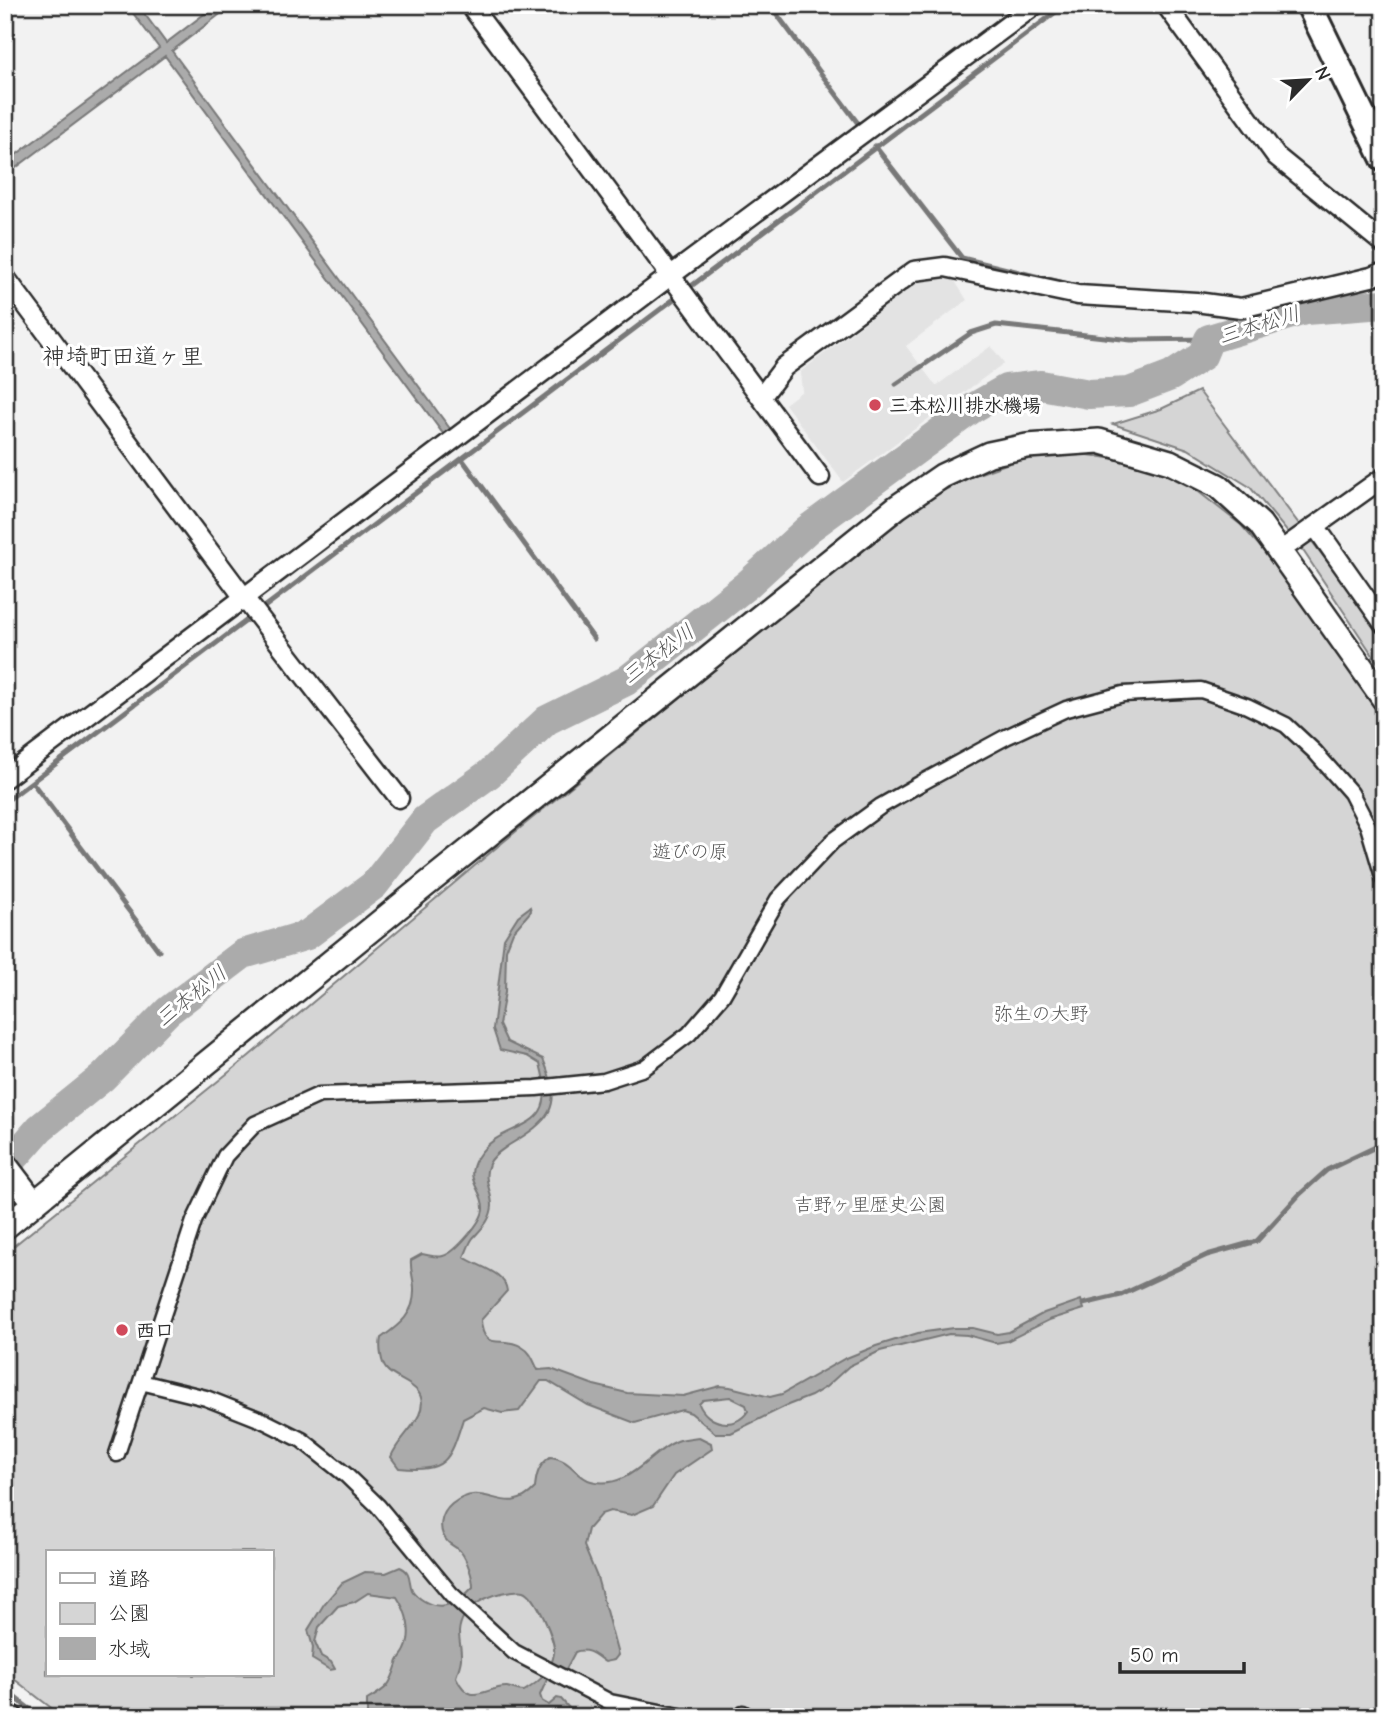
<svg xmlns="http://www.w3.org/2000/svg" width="1389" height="1722" font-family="'Comic Neue','Klee One',sans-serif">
  <rect width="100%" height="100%" fill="#f2f2f2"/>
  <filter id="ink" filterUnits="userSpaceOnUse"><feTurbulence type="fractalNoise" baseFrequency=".0143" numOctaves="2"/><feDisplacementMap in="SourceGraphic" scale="14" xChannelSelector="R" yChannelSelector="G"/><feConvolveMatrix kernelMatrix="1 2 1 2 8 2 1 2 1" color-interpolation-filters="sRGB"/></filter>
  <g filter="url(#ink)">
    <!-- built -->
    <path fill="#e3e3e3" d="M953 278 967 300 906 346 936 386 991 346 1004 363 843 482 785 404 802 391 800 372 922 279Z"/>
    <!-- green -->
    <path fill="#d5d5d5" stroke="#808080" stroke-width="2" fill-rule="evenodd" d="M1199 391 1384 637V672L1304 552 1250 487 1188 449 1113 424 1161 409Z
      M1075 453 1129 461 1186 482 1241 525 1279 568 1384 720V1717H63L5 1672V1253L249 1056 497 847 920 502 975 475 1026 457ZM47 1552H271V1675H47Z"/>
    <!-- water -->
    <path fill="#ababab" stroke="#787878" stroke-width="2" fill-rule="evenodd" d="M127 5H138L166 43 216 5H232L172 51 451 430 444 435 165 56 5 176V163L159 48Z
      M530 907 531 911 513 932 506 950 505 992 499 1025 507 1042 543 1059C564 1108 550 1120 509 1145 502 1150 493 1155 489 1164 482 1179 492 1190 492 1206 491 1220 482 1228 473 1238 469 1243 467 1251 464 1257 478 1267 505 1271 507 1291L481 1320C483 1354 503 1334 522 1347 531 1352 533 1360 538 1370L551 1369 594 1385 627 1393 683 1396 720 1386 730 1387 770 1397 782 1394 844 1359 876 1346 918 1333 954 1328H973L997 1334 1009 1332 1044 1313 1081 1300 1084 1309 1049 1320 1007 1341 996 1343 967 1335 949 1334 880 1351 849 1366 826 1387 811 1396 788 1405 731 1433H715L691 1413 682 1410 635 1423 588 1405 548 1381H541L519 1411 502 1413 484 1408 463 1419C450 1460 447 1473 399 1468L391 1457C397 1441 412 1430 419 1415 432 1385 397 1382 387 1370 381 1364 379 1347 381 1338 399 1325 415 1314 414 1289 414 1279 410 1271 411 1260L422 1254C429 1255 436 1258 443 1256 455 1253 483 1221 483 1209 484 1189 463 1182 477 1158 503 1115 562 1140 540 1064L527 1056 500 1050 493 1029 504 938 518 916ZM730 1397 746 1405 748 1411C735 1431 707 1424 699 1404L703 1400Z
      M699 1437 711 1443 712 1449 674 1475 653 1506 632 1515 610 1511 601 1514 588 1529 584 1546 597 1577 618 1655 614 1660 605 1662C595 1655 587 1647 575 1652L565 1671 548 1677 540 1695 542 1701 549 1705 557 1698 561 1699 577 1717H367V1700C388 1688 390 1686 397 1664 398 1658 403 1655 405 1650 413 1633 407 1612 397 1597L368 1593 354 1602 338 1606 319 1627 315 1642 321 1656 331 1662 335 1669 330 1670 312 1659 313 1647 308 1630 324 1604 342 1583 365 1572 386 1573 400 1567C412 1572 408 1580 412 1590 415 1595 419 1598 424 1601 443 1612 459 1602 473 1587 473 1577 467 1560 461 1552 458 1548 452 1546 448 1542 437 1531 440 1514 452 1504 486 1477 504 1521 535 1488 536 1474 539 1465 550 1457 571 1459 576 1477 591 1481 629 1491 649 1452 677 1441 684 1438 692 1438 699 1437ZM513 1591C516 1591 520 1590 524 1591 536 1595 556 1641 554 1653 552 1670 538 1683 524 1691 517 1691 513 1688 507 1687 486 1686 471 1709 456 1677 458 1670 462 1662 461 1655 461 1647 459 1640 459 1632 461 1605 490 1594 513 1591Z"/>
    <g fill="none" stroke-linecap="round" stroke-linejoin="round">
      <!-- stream -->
      <path stroke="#787878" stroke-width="5" d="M770 5 857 122
        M875 146 962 258 1081 287
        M896 384 971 333 996 325 1131 340 1209 339
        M462 459 594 639
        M32 782 159 951
        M5 802 1065 5
        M1083 1304 1121 1295 1207 1255 1257 1241 1299 1195 1327 1170 1384 1143
        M5 1690 40 1717"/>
      <!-- river -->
      <path stroke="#ababab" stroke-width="30" d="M5 1168 40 1128 103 1077 168 1011 243 954 307 935 374 885 425 820 489 774 547 720 626 681 748 584 808 529 973 408 1006 389 1041 385 1089 394 1129 392 1171 376 1202 356 1209 339 1305 310 1384 304"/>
      <!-- pedestrian casing -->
      <g stroke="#2b2b2b" stroke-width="19">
        <path id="pedestrian" d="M141 1382 206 1398 264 1421 302 1440 346 1475 378 1506 451 1594 514 1652 610 1702 685 1717
          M117 1454 194 1221 225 1156 255 1124 319 1095 536 1088 604 1081 644 1068 689 1034 722 996 778 899 833 841 881 806 923 782 1006 737 1066 709 1123 694 1201 690 1247 706 1286 725 1315 752 1351 793 1368 826 1384 880
          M743 1713 748 1717"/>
      </g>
      <!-- minor casing -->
      <g stroke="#2b2b2b" stroke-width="23">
        <path id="minor" d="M470 5 820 477
          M1166 5 1276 156 1384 244
          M5 277 245 599 399 798
          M762 396 784 367 914 271 945 267 1078 295 1196 302 1241 308 1371 277 1384 272
          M1315 526 1384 624
          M1280 551 1384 477
          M5 778 670 276 1035 5
          M5 1710 14 1717"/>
      </g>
      <!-- tertiary casing -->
      <g stroke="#2b2b2b" stroke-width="28">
        <path id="tertiary" d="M5 1165 34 1203
          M5 1227 422 888 897 507 942 476 989 454 1027 446 1099 441 1170 462 1218 486 1260 524 1384 699"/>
      </g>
      <!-- secondary casing -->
      <g stroke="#2b2b2b" stroke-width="30">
        <path id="secondary" d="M1309 5 1384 159"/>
      </g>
      <!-- pedestrian -->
      <use href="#pedestrian" stroke="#fff" stroke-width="14"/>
      <!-- minor -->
      <use href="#minor" stroke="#fff" stroke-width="18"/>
      <!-- tertiary -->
      <use href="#tertiary" stroke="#fff" stroke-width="23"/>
      <!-- secondary -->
      <use href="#secondary" stroke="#fff" stroke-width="24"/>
    </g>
  </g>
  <!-- markers -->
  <g fill="#d1495b" stroke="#fff" stroke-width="2.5">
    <circle cx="875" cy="405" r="7"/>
    <circle cx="122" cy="1330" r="7"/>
  </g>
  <g text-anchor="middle" stroke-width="6" stroke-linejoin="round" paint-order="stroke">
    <!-- poi labels -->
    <g font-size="19" font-weight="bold" fill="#2b2b2b" stroke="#fff" text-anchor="start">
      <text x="889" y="412">三本松川排水機場</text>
      <text x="136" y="1337">西口</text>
    </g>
    <!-- park labels -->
    <g font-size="19" fill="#565656" stroke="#fff">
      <text x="690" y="858">遊びの原</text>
      <text x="1041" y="1020">弥生の大野</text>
      <text x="870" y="1211">吉野ヶ里歴史公園</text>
    </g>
    <!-- water labels -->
    <g font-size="21" font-style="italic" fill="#585858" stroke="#fff">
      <text transform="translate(1259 325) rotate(-17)" y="7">三本松川</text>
      <text transform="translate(658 654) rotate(-37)" y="7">三本松川</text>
      <text transform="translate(191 996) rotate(-39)" y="7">三本松川</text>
    </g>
    <!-- quarter labels -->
    <g font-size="23" fill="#2b2b2b" stroke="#fff">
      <text x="123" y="364">神埼町田道ヶ里</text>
    </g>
  </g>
  <!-- margin -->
  <rect width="1389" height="1722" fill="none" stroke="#fff" stroke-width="28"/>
  <rect x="14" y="14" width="1361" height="1694" fill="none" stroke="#2b2b2b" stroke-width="2.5" filter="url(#ink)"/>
  <!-- legend -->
  <rect x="46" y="1550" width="228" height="126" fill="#ffffff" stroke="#aaaaaa" stroke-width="2"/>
  <rect x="60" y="1573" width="35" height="10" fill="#ffffff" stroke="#aaaaaa" stroke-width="2"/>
  <text x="108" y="1586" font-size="21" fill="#2b2b2b">道路</text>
  <rect x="60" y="1603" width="35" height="21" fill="#d5d5d5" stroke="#aaaaaa" stroke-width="2"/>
  <text x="108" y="1620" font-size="21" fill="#2b2b2b">公園</text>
  <rect x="60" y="1638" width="35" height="21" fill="#ababab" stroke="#aaaaaa" stroke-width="2"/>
  <text x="108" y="1656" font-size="21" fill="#2b2b2b">水域</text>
  <!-- north arrow -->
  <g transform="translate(1308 80) rotate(65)" stroke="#ffffff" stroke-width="5" paint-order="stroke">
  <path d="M0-5L12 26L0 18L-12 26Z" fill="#2b2b2b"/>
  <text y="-10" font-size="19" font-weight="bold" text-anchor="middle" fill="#2b2b2b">N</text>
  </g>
  <!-- scale -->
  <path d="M1120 1662v10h124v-10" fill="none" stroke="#2b2b2b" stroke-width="3.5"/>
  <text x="1130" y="1662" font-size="21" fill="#2b2b2b" stroke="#ffffff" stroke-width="5" paint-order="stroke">50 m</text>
</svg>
